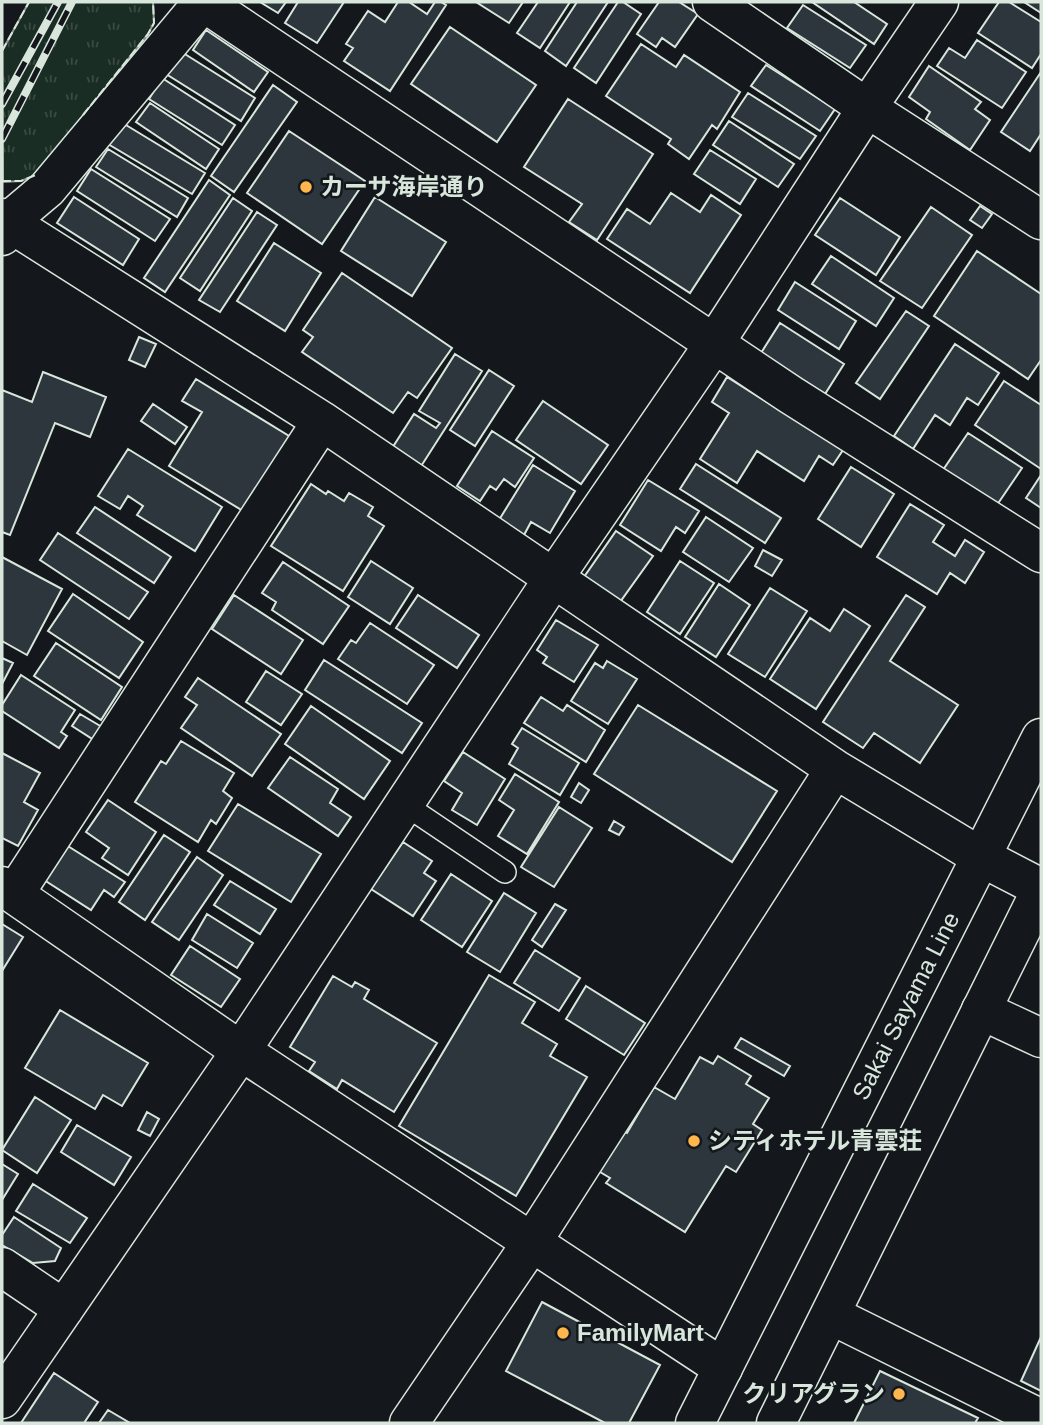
<svg xmlns="http://www.w3.org/2000/svg" width="1043" height="1425" font-family="Arial,'Noto Sans JP',sans-serif">
  <defs>
    <pattern id="park-tufts" width="24" height="20" patternUnits="userSpaceOnUse" patternTransform="scale(1.75)"><rect width="24" height="20" fill="#1a2d24"/><path d="M3 7l-1-3M5 7V3M7 7l1-3M15 17l-1-3M17 17v-4M19 17l1-3" fill="none" stroke="#3b4b43"/></pattern>
  </defs>
  <rect width="100%" height="100%" fill="#14181c"/>
  <!-- park -->
  <path fill="url(#park-tufts)" stroke="#939e99" stroke-width="2" d="M29 2H153L154 23 148 34 36 175 21 181 3 182 2 51Z"/>
  <!-- building -->
  <path fill="#2c363c" stroke="#d8e6dc" stroke-width="2" d="M260 2H286L278 13Z
    M298 2H344L317 43 285 23Z
    M398 2H409L427 14 435 2H441L446 5 390 91 344 61 353 48 346 44 368 11 385 22Z
    M476 2H523L509 23Z
    M538 2H570L540 48 517 33Z
    M577 2H608L566 66 545 51Z
    M618 2H623L641 14 596 83 574 68Z
    M659 2H679L698 14 675 47 662 38 656 47 637 34Z
    M812 2H854L887 24 874 44Z
    M999 2H1009L1041 22V54L1032 68 978 33Z
    M1024 2H1041V13Z
    M803 5 866 45 850 68 787 28Z
    M450 27 536 85 497 142 411 84Z
    M206 30 268 72 254 92 193 50Z
    M977 40 1026 72 1002 108 937 66 949 48 965 58Z
    M641 44 676 67 684 55 740 92 717 129 712 125 689 159 668 144 671 139 606 96Z
    M180 51 255 98 241 121 166 74Z
    M766 65 835 109 820 131 751 86Z
    M929 66 981 102 975 109 990 120 970 150 926 119 930 112 909 97Z
    M1041 72V134L1030 151 1001 132Z
    M162 78 235 125 222 145 149 99Z
    M273 85 297 102 234 192 211 176Z
    M748 93 816 136 800 159 732 117Z
    M568 99 653 154 597 240 569 222 582 204 524 167Z
    M150 103 219 149 206 169 136 122Z
    M729 121 794 164 778 187 713 145Z
    M121 122 205 173 192 194 108 144Z
    M289 131 365 181 322 244 247 193Z
    M108 149 188 198 177 217 96 167Z
    M710 150 756 179 740 204 694 174Z
    M91 169 170 219 155 241 77 191Z
    M209 180 230 195 165 292 144 278Z
    M671 193 700 212 711 195 741 215 690 293 607 239 627 209 650 224Z
    M74 197 139 239 123 265 57 223Z
    M375 197 446 242 412 296 341 251Z
    M233 198 252 211 200 291 180 278Z
    M840 198 900 237 876 275 815 235Z
    M980 206 992 214 982 228 970 220Z
    M931 207 972 235 922 308 880 281Z
    M257 212 277 225 220 312 199 300Z
    M274 243 321 273 285 331 237 301Z
    M977 251 1041 294V360L1028 379 934 316Z
    M831 256 894 298 876 326 812 284Z
    M342 273 452 348 417 398 408 392 393 413 302 352 313 337 303 330Z
    M795 282 856 321 839 349 778 310Z
    M906 311 929 326 880 399 856 383Z
    M780 323 844 364 825 394 761 353Z
    M139 337 156 344 145 367 129 360Z
    M955 344 999 373 978 405 967 398 950 425 935 415 913 449 894 436Z
    M455 354 482 371 418 471 389 453 414 414 436 428 440 423 419 411Z
    M489 370 514 386 475 446 450 430Z
    M43 372 106 397 90 437 55 423 10 535 2 532V390L32 402Z
    M727 377 843 450 833 465 819 456 804 481 757 451 737 483 700 459 729 413 712 402Z
    M196 379 294 439 248 514 169 466 202 412 182 401Z
    M1004 381 1041 405V469L975 425Z
    M543 401 608 445 581 484 516 440Z
    M153 404 187 427 175 444 141 421Z
    M492 431 534 458 515 487 504 479 496 490 490 486 480 501 457 486Z
    M968 433 1022 468 997 505 943 470Z
    M128 449 222 507 195 551 137 515 143 506 128 496 120 509 98 496Z
    M696 464 781 518 765 543 680 489Z
    M533 465 575 491 550 533 531 522 524 535 499 520Z
    M851 467 894 494 861 547 818 519Z
    M1041 475V508L1026 498Z
    M648 480 699 511 685 533 676 527 661 551 620 525Z
    M311 484 326 494 328 491 344 501 349 493 373 507 368 516 384 526 343 591 271 546Z
    M910 504 944 525 933 542 955 556 965 540 984 552 965 583 950 573 937 594 877 557Z
    M95 507 171 557 154 583 77 533Z
    M706 517 753 548 729 582 683 552Z
    M616 531 653 556 620 602 584 577Z
    M58 533 148 592 129 619 40 560Z
    M763 550 782 560 772 576 755 566Z
    M2 557 62 589 27 655 2 641Z
    M371 561 413 588 390 624 348 597Z
    M680 561 714 583 680 634 647 612Z
    M283 562 349 606 323 644 272 610 276 602 262 593Z
    M719 584 750 605 716 657 685 637Z
    M770 588 807 611 765 677 728 654Z
    M73 594 143 642 119 678 48 631Z
    M234 595 303 640 281 674 212 629Z
    M418 595 479 635 457 668 396 628Z
    M906 595 925 607 890 661 958 705 920 763 874 733 863 748 823 722Z
    M844 609 870 626 816 709 770 679 810 618 830 631Z
    M556 620 598 645 574 682 543 663 547 657 537 650Z
    M370 623 434 665 407 704 338 659 351 640 356 643Z
    M56 643 122 687 101 720 34 676Z
    M2 658 13 663 2 684Z
    M324 660 422 723 402 753 305 690Z
    M607 661 637 679 608 724 571 701 595 663 603 668Z
    M266 671 302 694 281 725 246 702Z
    M21 675 75 710 61 732 67 736 59 748 2 711V705Z
    M198 678 281 734 252 776 181 728 197 705 185 697Z
    M541 697 563 711 567 705 605 730 586 762 524 723Z
    M638 705 777 791 732 862 594 774Z
    M311 706 390 761 364 799 285 744Z
    M80 714 102 727 94 740 72 726Z
    M522 728 579 763 560 795 509 764 518 748 512 744Z
    M181 741 234 773 223 791 232 798 216 824 211 820 198 842 135 802 161 761 166 764Z
    M463 752 505 779 477 825 452 810 462 793 444 781Z
    M2 753 40 773 24 802 38 810 18 846 2 838Z
    M290 757 338 789 330 803 351 817 338 836 268 788Z
    M515 774 559 802 527 854 498 836 514 810 499 800Z
    M579 783 589 790 581 803 571 797Z
    M108 800 156 832 128 875 102 858 109 848 86 832Z
    M238 804 321 854 291 902 208 851Z
    M559 807 592 828 554 887 521 867Z
    M614 821 624 827 619 835 609 830Z
    M164 835 190 852 145 920 119 902Z
    M403 842 432 861 424 873 436 881 413 916 371 889Z
    M63 843 125 882 114 897 104 890 91 910 41 878Z
    M197 857 223 875 179 940 152 922Z
    M451 874 492 901 462 947 421 920Z
    M230 881 276 909 260 934 214 905Z
    M504 893 536 913 500 972 467 952Z
    M555 904 566 910 542 947 532 940Z
    M207 914 253 943 237 968 192 940Z
    M2 924 23 937 2 971Z
    M190 946 240 979 221 1007 171 975Z
    M535 950 580 978 559 1011 514 983Z
    M489 975 535 1002 522 1023 557 1044 550 1056 587 1077 516 1196 399 1126Z
    M333 976 352 987 355 982 369 990 364 999 437 1043 394 1112 342 1080 337 1089 309 1071 315 1062 290 1047Z
    M586 986 645 1023 624 1055 566 1019Z
    M60 1010 148 1063 122 1106 103 1095 95 1109 25 1068Z
    M741 1038 790 1066 784 1076 735 1048Z
    M718 1056 751 1076 746 1084 769 1098 753 1124 762 1130 736 1172 726 1166 685 1232 606 1183 610 1178 595 1169 620 1129 627 1133 654 1087 675 1099 700 1057 713 1064Z
    M35 1097 71 1120 37 1173 2 1150Z
    M147 1112 159 1119 150 1136 138 1130Z
    M77 1125 131 1157 114 1185 61 1152Z
    M2 1164 18 1174 2 1200Z
    M33 1184 87 1218 70 1243 16 1211Z
    M14 1217 61 1248 55 1261 33 1263 2 1245V1235Z
    M542 1302 660 1365 629 1423H605L506 1371Z
    M1041 1337V1391L1021 1381Z
    M880 1371 978 1418 975 1423H854Z
    M54 1373 98 1402 84 1423H21Z
    M108 1410 130 1423H99Z"/>
  <g fill="none" stroke-linecap="round" stroke-linejoin="round">
    <!-- lane casing -->
    <g stroke="#d8e6dc" stroke-width="24">
      <path id="lane" d="M404 804 505 872"/>
    </g>
    <!-- street casing -->
    <g stroke="#d8e6dc" stroke-width="41">
      <path id="street" d="M203 2 791 395 1041 553
        M712 2 867 108 1041 220
        M2 218 322 421 835 769 981 857 1041 888
        M2 236 9 221 47 189 203 2
        M2 886 241 1051 723 1368
        M15 893 322 421
        M981 1010 1041 1038
        M2 1267 64 1309
        M831 1315 1041 1419
        M2 1399 241 1051 553 579 714 344 867 108 939 2
        M409 1423 532 1242 835 769"/>
    </g>
    <!-- primary casing -->
    <g stroke="#d8e6dc" stroke-width="41">
      <path id="primary" d="M695 1423 1041 738
        M776 1423 1041 890"/>
    </g>
    <!-- lane -->
    <use href="#lane" stroke="#14181c" stroke-width="21"/>
    <!-- street -->
    <use href="#street" stroke="#14181c" stroke-width="38"/>
    <!-- primary -->
    <use href="#primary" stroke="#14181c" stroke-width="38"/>
    <!-- rail casing -->
    <g stroke="#d8e6dc" stroke-width="8">
      <path id="rail" d="M2 104 58 2
        M2 139 72 2"/>
    </g>
    <!-- rail -->
    <use href="#rail" stroke="#14181c" stroke-width="5" stroke-dasharray="16" stroke-linecap="butt"/>
    <!-- fence -->
    <path stroke="#d8e6dc" stroke-width="2" stroke-dasharray="9 3.5" stroke-linecap="butt" d="M2 51 29 2
      M83 115 148 34 154 23 153 2
      M2 181H21L36 175"/>
  </g>
  <!-- markers -->
  <g fill="#ffb74d" stroke="#14181c" stroke-width="2.5">
    <circle cx="306" cy="187" r="7"/>
    <circle cx="694" cy="1141" r="7"/>
    <circle cx="563" cy="1333" r="7"/>
    <circle cx="899" cy="1394" r="7"/>
  </g>
  <g text-anchor="middle" stroke-width="5" stroke-linejoin="round" paint-order="stroke">
    <!-- poi labels -->
    <g font-size="24" font-weight="bold" fill="#d8e6dc" stroke="#14181c" text-anchor="start">
      <text x="320" y="195">カーサ海岸通り</text>
      <text x="708" y="1149">シティホテル青雲荘</text>
      <text x="577" y="1341">FamilyMart</text>
      <text x="885" y="1402" text-anchor="end">クリアグラン</text>
    </g>
    <!-- street labels -->
    <g font-size="24" fill="#d8e6dc" stroke="#14181c">
      <text transform="translate(906 1006) rotate(-63)" y="8">Sakai Sayama Line</text>
    </g>
  </g>
  <!-- border -->
  <rect width="1043" height="1425" fill="none" stroke="#d8e6dc" stroke-width="7"/>
</svg>
